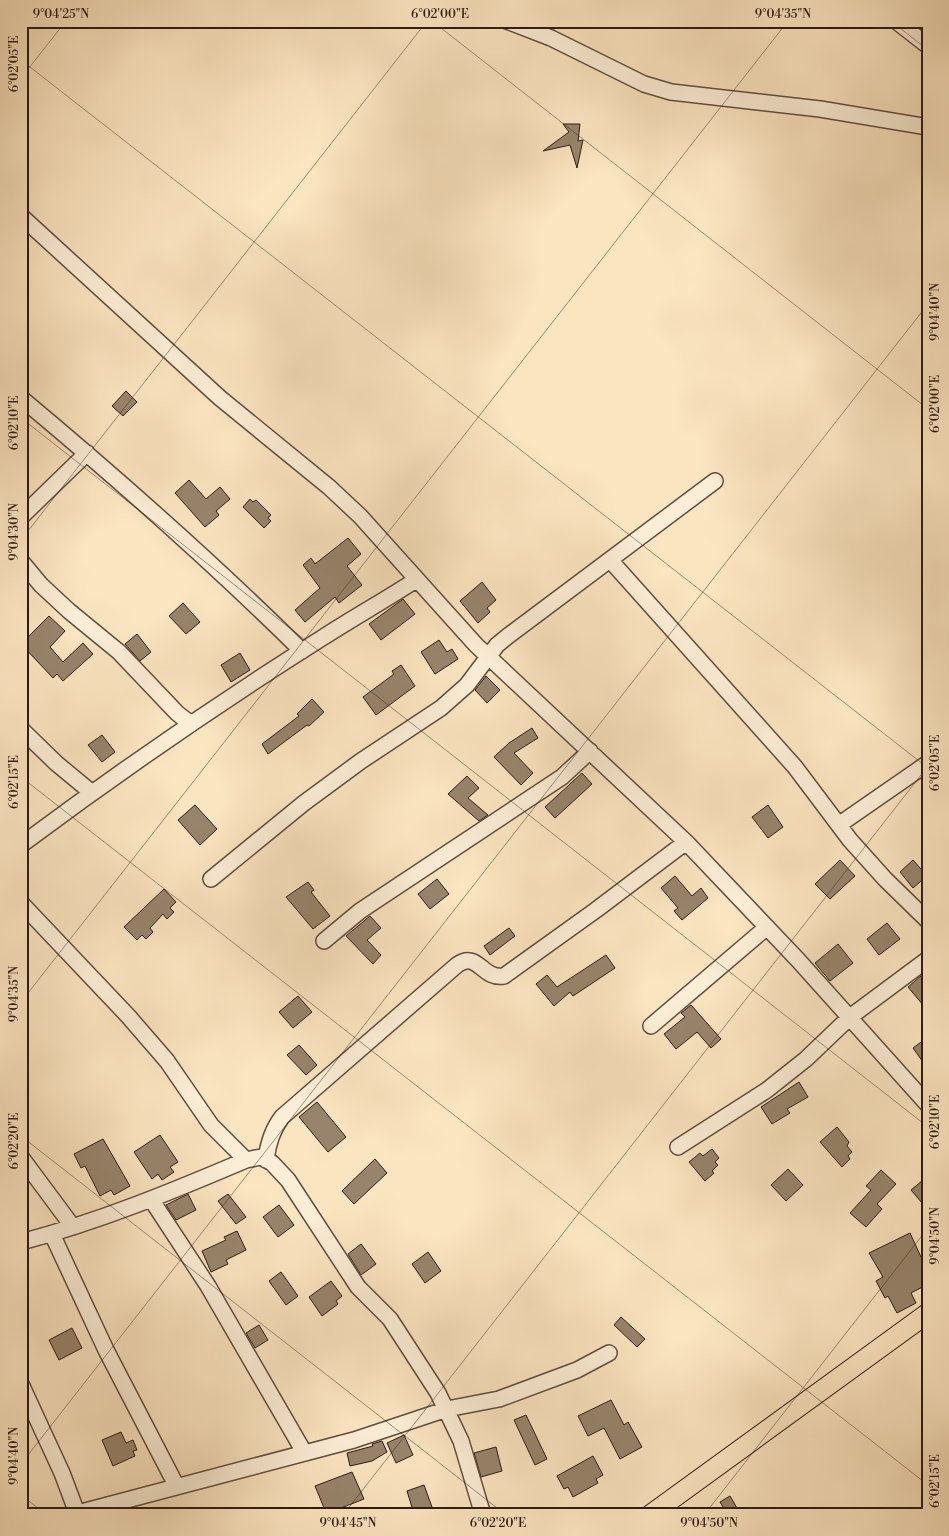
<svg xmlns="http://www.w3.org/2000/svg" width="949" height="1536" font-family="'Libre Bodoni',serif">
  <rect width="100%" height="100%" fill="#fbe4c0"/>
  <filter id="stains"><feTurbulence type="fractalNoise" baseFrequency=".004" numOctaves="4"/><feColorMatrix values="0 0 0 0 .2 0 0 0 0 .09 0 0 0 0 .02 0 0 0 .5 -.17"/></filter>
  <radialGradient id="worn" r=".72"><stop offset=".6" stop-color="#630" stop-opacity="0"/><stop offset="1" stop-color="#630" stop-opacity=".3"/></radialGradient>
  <!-- building -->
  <path fill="#98846c" stroke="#2c1b11" d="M563 124H580L578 141 583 140 577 168 570 145 543 151 569 132Z
    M126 391 137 402 123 416 112 406Z
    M189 480 206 499 220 487 230 499 216 511 219 515 205 527 175 493Z
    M250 499 253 502 256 500 271 515 268 518 271 521 264 528 243 507Z
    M348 538 361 554 347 566 362 585 339 603 335 597 305 622 295 610 320 588 303 565 311 558 315 564Z
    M482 582 496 600 487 608 490 612 478 623 460 601Z
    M403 599 415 614 381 640 369 624Z
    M183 603 200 622 186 634 169 616Z
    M49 616 65 631 50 647 63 662 83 643 93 654 63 681 57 674 53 678 21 644Z
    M137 634 151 652 140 661 125 644Z
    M439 640 447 652 452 649 458 659 435 674 421 652Z
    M240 653 250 670 231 682 221 665Z
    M401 665 415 686 376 715 363 697 394 674 392 671Z
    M486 676 500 690 487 703 475 690Z
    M312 699 324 712 309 726 307 725 268 754 262 744 299 716 297 714Z
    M532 728 538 738 514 753 533 773 521 785 494 757 509 743Z
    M102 735 115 752 102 762 88 745Z
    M582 773 592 784 555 818 545 807Z
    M467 776 479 788 468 798 488 815 479 821 448 794Z
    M195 805 217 829 200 845 178 820Z
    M768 805 783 827 768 838 752 817Z
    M840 860 855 876 830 899 815 884Z
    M913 860 927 876 913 888 900 872Z
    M675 876 692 896 701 888 708 898 682 920 674 911 678 908 661 888Z
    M437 879 449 894 430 909 418 894Z
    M308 882 314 890 311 892 330 916 313 929 286 897Z
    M164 889 176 902 170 908 174 912 167 919 163 914 150 928 153 932 146 939 142 935 137 940 124 927Z
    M370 916 381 928 367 940 381 955 373 964 346 936Z
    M887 923 900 939 879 955 867 939Z
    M509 928 515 936 490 955 484 946Z
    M838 944 853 963 830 981 815 963Z
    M606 955 615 968 573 996 570 992 554 1006 536 984 547 975 557 987Z
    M922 975 928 983V1011L908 987Z
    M298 996 312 1012 293 1028 279 1012Z
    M691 1005 721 1039 711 1048 697 1032 676 1049 664 1034 685 1017 681 1013Z
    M928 1037V1069L913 1048Z
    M299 1045 317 1065 306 1075 287 1055Z
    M799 1082 808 1097 787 1109 790 1113 772 1124 761 1107Z
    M317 1102 346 1137 328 1152 299 1117Z
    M837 1127 849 1142 847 1146 852 1152 848 1156 850 1159 842 1167 820 1142Z
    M160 1135 178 1162 170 1167 174 1172 162 1180 158 1174 152 1179 134 1152Z
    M103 1139 130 1186 114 1195 111 1190 100 1196 85 1166 81 1168 74 1154Z
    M712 1149 719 1158 715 1162 718 1165 712 1171 714 1173 705 1181 689 1162 700 1153 703 1156Z
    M375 1159 387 1173 354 1204 342 1191Z
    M788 1169 803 1185 786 1201 771 1185Z
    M881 1170 896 1184 877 1204 882 1209 866 1227 850 1213 871 1190 866 1186Z
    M928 1176V1210L911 1190Z
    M188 1194 196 1210 176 1220 166 1205Z
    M228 1194 246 1217 236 1224 218 1201Z
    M279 1205 294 1225 278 1237 263 1217Z
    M237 1231 246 1250 226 1260 228 1264 211 1272 202 1251 226 1240 224 1237Z
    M910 1233 921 1257 925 1255 928 1260V1284L911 1293 916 1303 897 1313 888 1296 885 1298 876 1281 883 1277 869 1253Z
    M361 1244 376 1264 361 1275 348 1254Z
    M428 1252 441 1271 425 1283 412 1264Z
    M281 1272 298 1296 286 1305 269 1281Z
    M331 1281 342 1296 336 1301 338 1304 322 1316 309 1297Z
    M621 1317 645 1339 637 1347 614 1325Z
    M259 1325 268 1340 255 1348 246 1333Z
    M72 1328 82 1348 59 1360 49 1340Z
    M611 1400 624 1425 628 1422 642 1447 620 1459 604 1428 588 1436 578 1416Z
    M526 1415 547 1459 535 1465 514 1420Z
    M121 1432 126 1443 133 1440 137 1450 133 1451 135 1456 113 1466 102 1440Z
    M404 1435 413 1455 396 1463 387 1443Z
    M382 1441 387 1452 372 1461 350 1466 347 1453 373 1446 372 1444Z
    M496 1447 502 1471 481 1477 474 1453Z
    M593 1456 603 1475 596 1479 598 1483 573 1497 568 1487 564 1489 557 1476Z
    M352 1472 364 1499 341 1508 344 1515H327L315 1486Z
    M424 1485 432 1507 414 1514 407 1491Z
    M730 1496 741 1515H710L723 1507 720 1502Z"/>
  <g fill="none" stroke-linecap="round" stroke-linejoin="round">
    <!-- minor casing -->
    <g stroke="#604d3d" stroke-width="18">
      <path id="minor" d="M507 21 551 38 644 84 671 92 820 109 928 127
        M896 21 928 46
        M21 216 220 398 329 487 360 516 476 645 686 842 798 960 928 1105
        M21 398C118 479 212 562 302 651
        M21 517 87 453
        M610 560 795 767 850 840 885 879 928 921
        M21 561 41 585 69 611 119 652 177 713 191 724
        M21 729 56 763 91 792
        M840 824 928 763
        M21 845C119 772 219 703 322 638 353 618 385 600 416 580
        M211 879 304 803 361 761 441 708 467 685 497 645 508 636 715 481
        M21 903 129 1017 167 1061 211 1125 246 1160
        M324 941 360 911 562 777 590 751
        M651 1026 767 927
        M678 1147 767 1090 806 1059 850 1017 928 959
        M21 1157 73 1227
        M266 1160C268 1143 272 1130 282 1117L457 965C478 950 482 980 504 976L596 910 686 842
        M151 1199 208 1286 304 1452
        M52 1234 106 1350 176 1485
        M21 1242C98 1222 173 1191 246 1160L261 1157 272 1163 288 1180 358 1287 390 1319 438 1393 461 1441 483 1515
        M21 1384 62 1473 77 1513
        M70 1515 354 1440 447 1409 499 1399 577 1370 609 1353"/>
    </g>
    <!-- major casing -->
    <g stroke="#2c1b11" stroke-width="21">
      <path id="major" d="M650 1515 928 1313"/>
    </g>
    <!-- minor -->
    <use href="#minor" stroke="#fcedd6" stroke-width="15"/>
    <!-- major -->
    <use href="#major" stroke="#fbe4c0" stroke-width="19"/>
  </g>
  <!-- ticks -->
  <path fill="none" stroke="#2c1b11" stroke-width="1" stroke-opacity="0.45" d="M432 21 928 409M891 21 928 50M21 60 928 768M21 78 66 21M21 418 928 1127M21 540 427 21M21 777 928 1485M21 1002 788 21M21 1136 506 1515M21 1464 928 304M21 1495 47 1515M343 1515 928 766M704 1515 928 1228"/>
  <!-- margin -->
  <rect width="949" height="1536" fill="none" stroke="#fbe4c0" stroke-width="55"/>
  <rect x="28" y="28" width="894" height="1480" fill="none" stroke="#2c1b11" stroke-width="2"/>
  <g font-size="12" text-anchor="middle" fill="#2c1b11">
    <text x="61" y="18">9°04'25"N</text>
    <text x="440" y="18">6°02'00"E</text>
    <text x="783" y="18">9°04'35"N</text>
    <text transform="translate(14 64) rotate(-90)" y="4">6°02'05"E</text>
    <text transform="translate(935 312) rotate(-90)" y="4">9°04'40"N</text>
    <text transform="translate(935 404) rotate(-90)" y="4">6°02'00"E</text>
    <text transform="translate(14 423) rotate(-90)" y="4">6°02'10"E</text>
    <text transform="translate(14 532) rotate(-90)" y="4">9°04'30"N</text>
    <text transform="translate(935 763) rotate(-90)" y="4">6°02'05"E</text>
    <text transform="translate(14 782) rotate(-90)" y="4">6°02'15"E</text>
    <text transform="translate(14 994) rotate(-90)" y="4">9°04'35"N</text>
    <text transform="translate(935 1122) rotate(-90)" y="4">6°02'10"E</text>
    <text transform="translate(14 1141) rotate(-90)" y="4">6°02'20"E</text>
    <text transform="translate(935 1236) rotate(-90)" y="4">9°04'50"N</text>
    <text transform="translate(14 1456) rotate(-90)" y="4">9°04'40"N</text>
    <text transform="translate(935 1481) rotate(-90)" y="4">6°02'15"E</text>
    <text x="348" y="1527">9°04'45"N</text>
    <text x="498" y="1527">6°02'20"E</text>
    <text x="709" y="1527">9°04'50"N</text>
  </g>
  <rect width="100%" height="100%" filter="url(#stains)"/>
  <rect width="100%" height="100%" fill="url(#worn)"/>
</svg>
